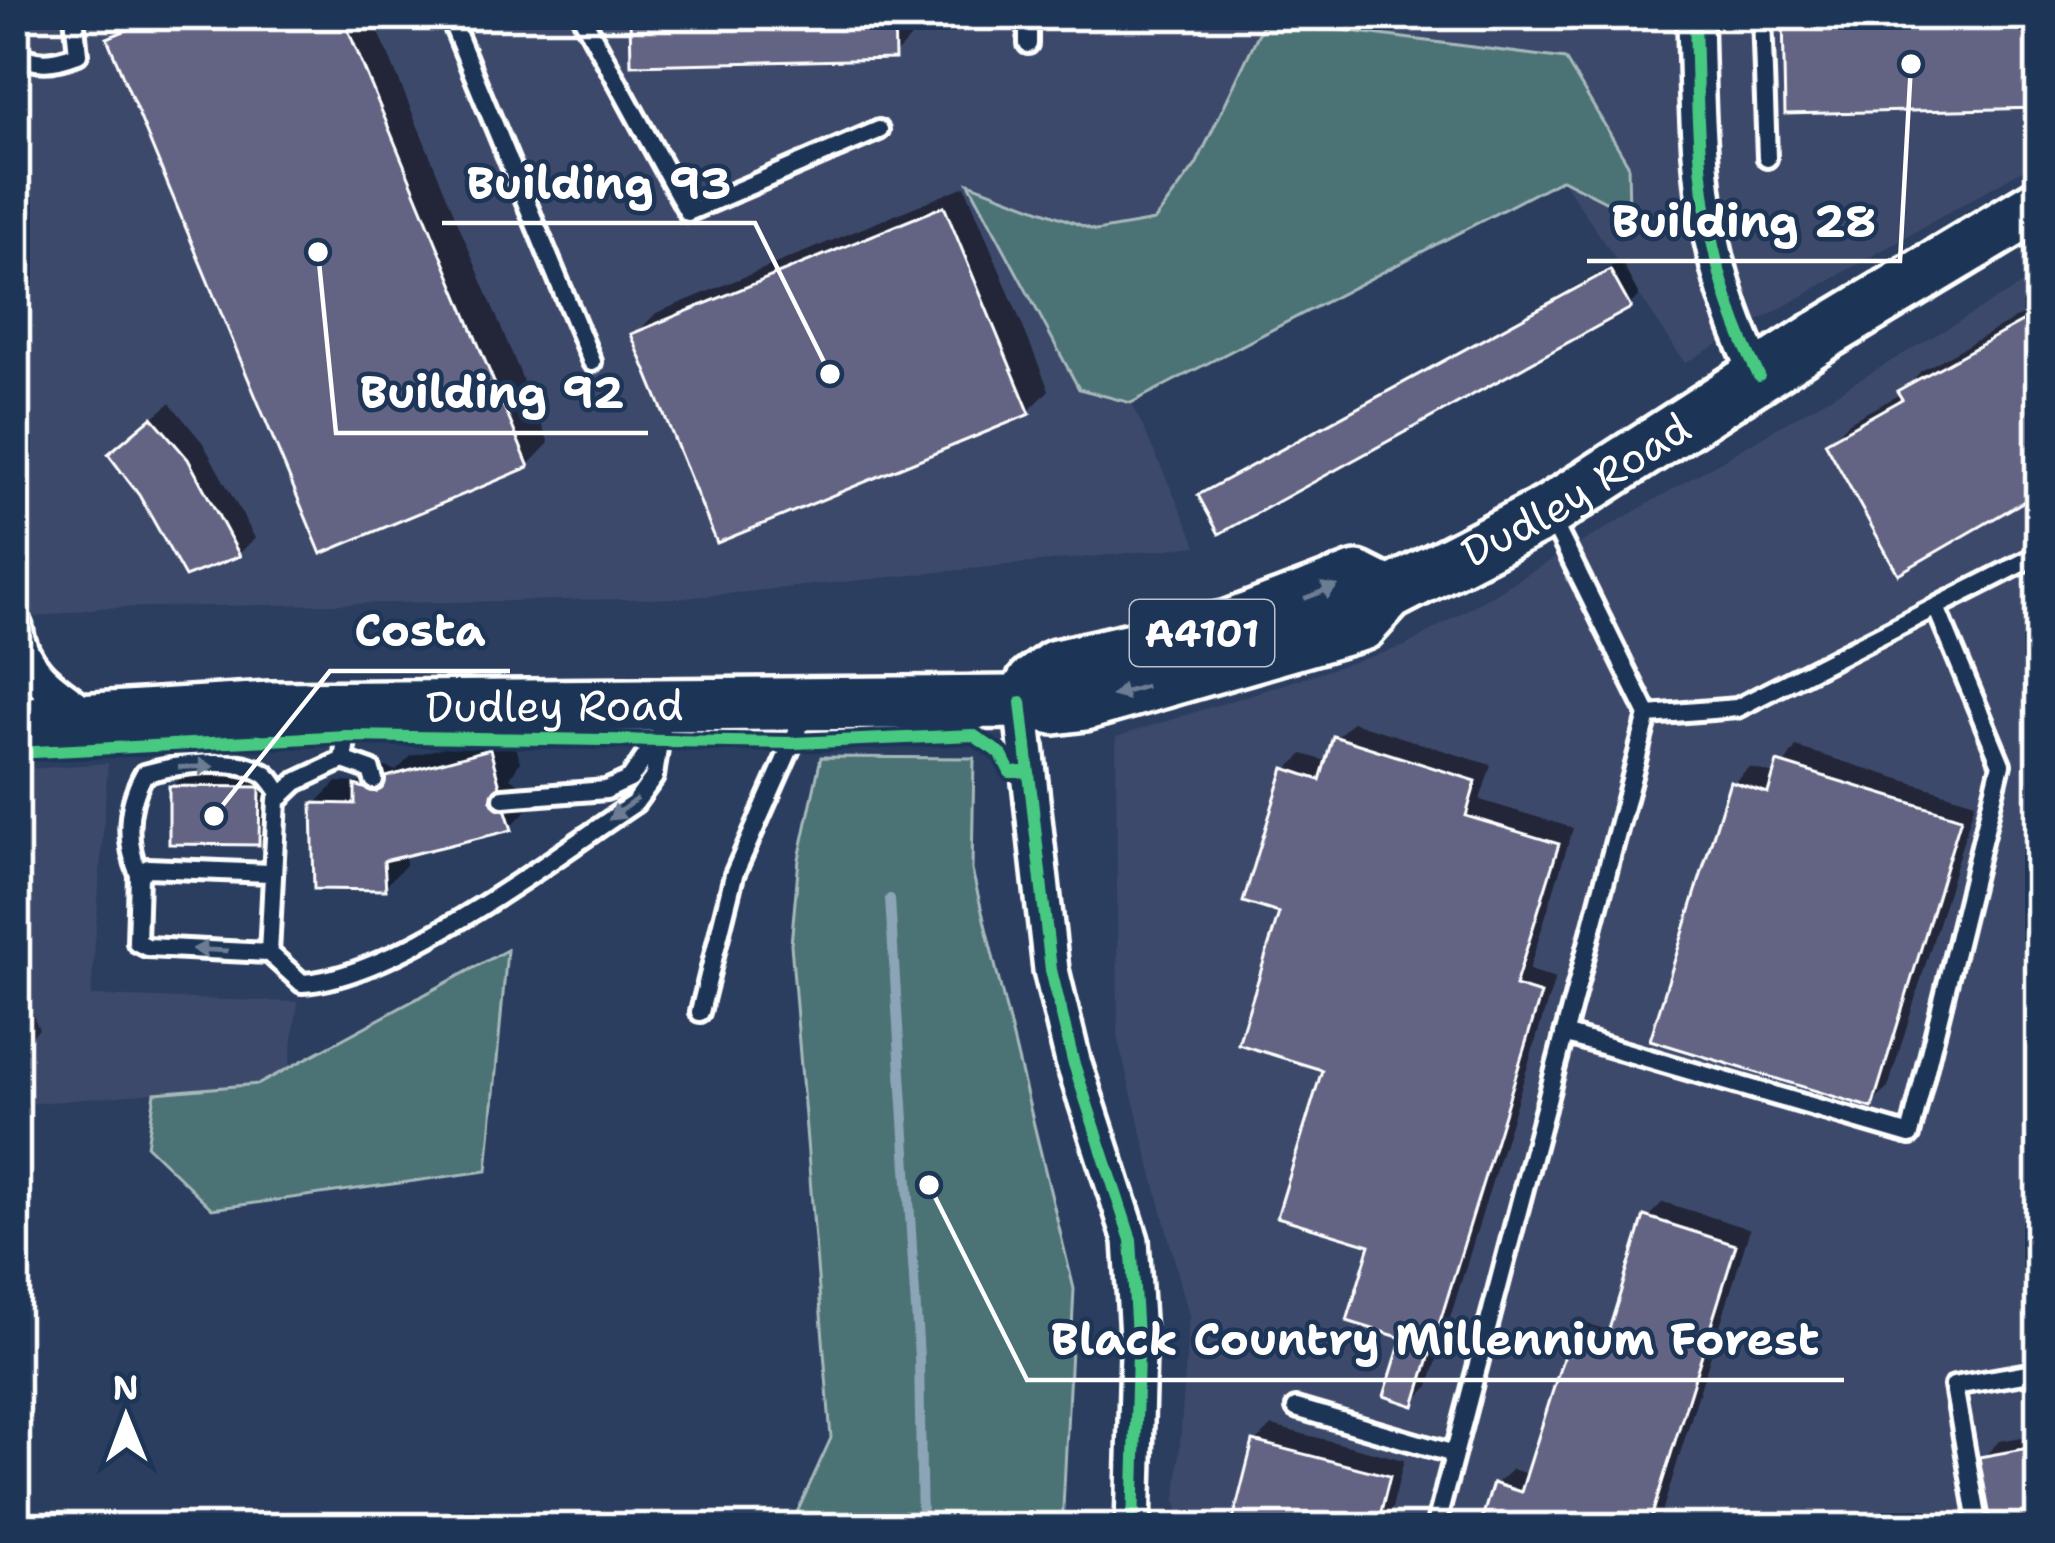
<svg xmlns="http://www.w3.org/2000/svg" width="2055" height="1543" font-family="'Shantell Sans',sans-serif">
  <rect width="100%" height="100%" fill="#2b3e60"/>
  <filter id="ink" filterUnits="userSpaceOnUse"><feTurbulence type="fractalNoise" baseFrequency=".00833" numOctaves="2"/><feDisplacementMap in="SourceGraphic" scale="24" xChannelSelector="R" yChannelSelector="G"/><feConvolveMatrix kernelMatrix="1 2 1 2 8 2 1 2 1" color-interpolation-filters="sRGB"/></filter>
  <g filter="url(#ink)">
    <!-- built -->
    <path fill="#3c496b" d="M15 15H2040V160L1685 363 1562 179 1132 403 1197 546 685 598 100 608 15 620Z
      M2040 274V1528H1181L1176 1500 1189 1316 1118 1041 1116 737 1405 646Z
      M108 763 91 996 298 1002 289 1068 259 1084 15 1105V770Z"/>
    <!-- green -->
    <path fill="#4c7274" stroke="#a6b8ba" stroke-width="3" d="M1265 20 1565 59 1628 164 1629 213 1562 179 1131 403 1079 389 969 183 1096 231 1154 221 1196 165Z
      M821 757 974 758 972 870 1074 1289 1062 1528H790L831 1438 791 944 799 859Z
      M507 950 487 1171 212 1209 147 1146 155 1093 259 1084Z"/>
    <!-- shadow -->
    <path fill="#0007" d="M372 15 549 443 528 465 111 38 137 15Z
      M633 15H915V34L893 56Z
      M1786 15H2040V103L2038 105Z
      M965 186 1049 390 1028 412 635 335 656 313Z
      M1621 261 1639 295 1629 306 1201 496Z
      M2040 305V490L1829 442 1849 422 1902 393 1921 371Z
      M170 403 203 443 255 538 239 554 187 573 128 438Z
      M1352 722 1491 765 1480 800 1573 828 1529 970 1555 978 1429 1386 1413 1402 1406 1336 1374 1243 1283 911 1287 770 1303 754 1329 762 1336 738Z
      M512 729 520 762 510 778 527 789 532 805 510 827 405 853 406 865 384 887 315 804 337 782 362 783 380 765 396 771 411 756Z
      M1796 747 1975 802 1888 1088 1871 1105 1733 783 1749 767 1777 775Z
      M188 771 275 772 274 826 258 842 172 787Z
      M15 973 39 1029 15 1051Z
      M1663 1202 1750 1229 1657 1528H1482L1495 1485 1512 1469 1529 1474 1571 1340 1587 1324 1612 1331 1647 1218Z
      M1272 1426 1404 1460 1387 1528H1234L1256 1442Z
      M2040 1434V1528H1994L1983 1458 1999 1441Z"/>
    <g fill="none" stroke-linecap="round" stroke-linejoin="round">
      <!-- stream -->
      <path stroke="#8ba4b6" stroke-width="10" d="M890 899 919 1358 922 1528"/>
    </g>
    <!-- building -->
    <path fill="#646384" stroke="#fff" stroke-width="3" d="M163 15H342L529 467 321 554 107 38Z
      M630 15H894L895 59 631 65Z
      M1783 15H1833V19L2037 15 2039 108 1785 114Z
      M944 206 1030 414 717 543 631 334Z
      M1610 270 1631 308 1219 534 1198 495Z
      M2040 312V492L1898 574 1825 442 1902 399 1897 391Z
      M152 417 188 459 240 556 185 577 139 495 108 454Z
      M1333 736 1476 781 1466 816 1559 844 1515 986 1541 994 1414 1406 1384 1396 1402 1338 1347 1321 1370 1245 1277 1217 1322 1070 1238 1044 1279 913 1243 902 1284 768 1320 780Z
      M490 749 500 786 491 800 506 811 512 830 384 861 386 890 314 889 312 803 355 804V785L376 792 386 777Z
      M1777 762 1961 818 1872 1108 1650 1040 1730 781 1768 793Z
      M169 786 260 787 259 845 169 844Z
      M1644 1216 1736 1245 1648 1528H1479L1493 1483 1521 1492 1569 1339 1603 1349Z
      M1253 1441 1390 1476 1377 1528H1231Z
      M2040 1446V1528H1992L1979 1457Z"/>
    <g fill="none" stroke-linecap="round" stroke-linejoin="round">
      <!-- service casing -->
      <g stroke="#fff" stroke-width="26">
        <path id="service" d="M449 15 592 362
          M581 15 688 212 879 130
          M1028 15V44
          M1762 15 1767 158
          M15 16 16 15
          M15 53C37 66 54 63 78 54L74 15
          M1648 715 1737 708 2040 554
          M343 760 371 770 374 780
          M503 798 606 790 630 779 647 754 657 753
          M269 873 148 868 139 875 137 942 147 947 269 953 302 983C395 979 555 856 635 803L654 777 663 713
          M139 875C125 841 126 807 144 774 174 765 234 755 263 773 271 777 276 788 282 796
          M269 953 277 800 296 782 343 760 350 715
          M700 1012 734 875 806 712
          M1564 1034 1910 1135 2001 764 1936 607
          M1296 1408 1454 1454
          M1435 1528 1648 715 1551 518
          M1979 1528 1954 1386 2040 1371"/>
      </g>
      <!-- minor casing -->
      <g stroke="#fff" stroke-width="42">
        <path id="minor" d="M1695 15C1698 150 1697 252 1759 376
          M15 628C20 674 58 694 94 720
          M1021 702 1051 970 1073 1061 1131 1240 1138 1352 1133 1528"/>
      </g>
      <!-- primary casing -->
      <g stroke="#fff" stroke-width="60">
        <g id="primary">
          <path d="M1021 702 1033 683 1056 666 1228 627 1357 578 1389 594"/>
          <path id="s1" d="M15 724 270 708 1021 702 1054 708 1085 704 1362 624 1389 594 1548 512 1822 335 2040 204"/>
        </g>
      </g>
      <!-- service -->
      <use href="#service" stroke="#1d3557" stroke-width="16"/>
      <!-- minor -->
      <use href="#minor" stroke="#1d3557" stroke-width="33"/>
      <!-- primary -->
      <use href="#primary" stroke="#1d3557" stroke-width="51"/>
      <!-- cycleway casing -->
      <g stroke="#1d3557" stroke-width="20">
        <path id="cycleway" d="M1695 15C1698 150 1697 252 1759 376
          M1021 702 1051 970 1073 1061 1131 1240 1138 1352 1133 1528
          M15 753 347 736 794 743 973 735 1001 754 1010 772H1029"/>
      </g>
      <!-- cycleway -->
      <use href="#cycleway" stroke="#46c982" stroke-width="12"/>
    </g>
    <!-- one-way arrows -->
    <defs><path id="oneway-solid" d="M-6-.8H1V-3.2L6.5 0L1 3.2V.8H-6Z" transform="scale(3)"/></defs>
    <g fill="#6c7c92">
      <use href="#oneway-solid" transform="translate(1321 592) rotate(-21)"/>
      <use href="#oneway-solid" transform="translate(1129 691) rotate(164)"/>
      <use href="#oneway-solid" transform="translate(196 767) rotate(-1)"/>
      <use href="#oneway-solid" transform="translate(623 809) rotate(143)"/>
      <use href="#oneway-solid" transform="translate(210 950) rotate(-177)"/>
    </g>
  </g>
  <g text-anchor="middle" stroke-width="9" stroke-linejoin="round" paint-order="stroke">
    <!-- shield labels -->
    <rect fill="#1d3557" stroke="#bbc2cd" stroke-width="3" x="1130" y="600" width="144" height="66" rx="9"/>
    <g font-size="39" font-weight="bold" fill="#fff">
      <text x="1202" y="647">A4101</text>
    </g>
    <!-- street labels -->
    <g font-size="42" fill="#fff" stroke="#1d3557">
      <text dy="15" stroke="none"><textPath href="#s1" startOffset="1614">Dudley Road</textPath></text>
      <text dy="15" stroke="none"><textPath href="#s1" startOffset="540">Dudley Road</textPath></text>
    </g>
  </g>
  <!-- callouts -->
  <path fill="none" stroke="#fff" stroke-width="4.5" d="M830 374L755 223H442M1911 64L1900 261H1587M318 252L336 433H648M214 816L330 671H510M929 1185L1027 1380H1844"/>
  <g fill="#fff" stroke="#1d3557" stroke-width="4.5">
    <circle cx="830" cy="374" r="12"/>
    <circle cx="1911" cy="64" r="12"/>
    <circle cx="318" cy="252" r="12"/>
    <circle cx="214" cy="816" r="12"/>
    <circle cx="929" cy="1185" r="12"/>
  </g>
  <g font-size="45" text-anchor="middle" font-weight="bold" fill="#fff" stroke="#1d3557" stroke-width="9" stroke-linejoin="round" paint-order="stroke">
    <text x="599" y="199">Building 93</text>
    <text x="1744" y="237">Building 28</text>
    <text x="492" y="408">Building 92</text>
    <text x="420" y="646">Costa</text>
    <text x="1435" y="1355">Black Country Millennium Forest</text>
  </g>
  <!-- margin -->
  <rect width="2055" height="1543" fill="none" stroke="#1d3557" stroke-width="60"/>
  <rect x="30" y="30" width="1995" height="1483" fill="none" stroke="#fff" stroke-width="4.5" filter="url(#ink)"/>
  <!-- north arrow -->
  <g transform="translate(126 1417) rotate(359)" stroke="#1d3557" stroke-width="9" paint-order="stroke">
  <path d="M0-9L21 45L0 30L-21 45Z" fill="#ffffff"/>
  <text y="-18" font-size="33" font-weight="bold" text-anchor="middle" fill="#ffffff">N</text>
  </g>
</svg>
